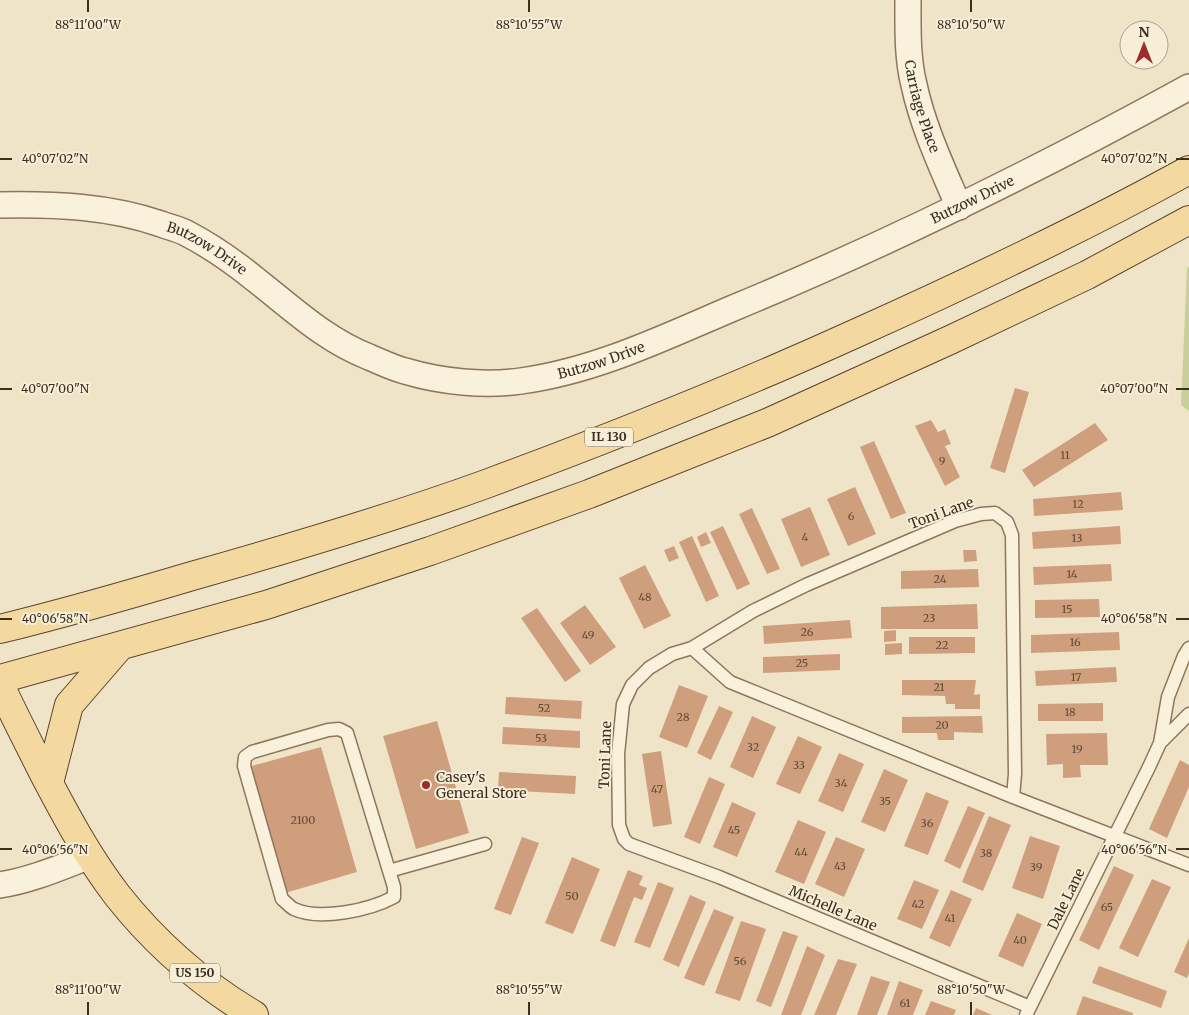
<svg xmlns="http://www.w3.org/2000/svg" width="1189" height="1015" font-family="Merriweather,serif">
  <rect width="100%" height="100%" fill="#f0e4c8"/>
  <!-- green -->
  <path fill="#c9cf9b" d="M1189 267V411L1181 405 1187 268Z"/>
  <!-- building -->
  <path fill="#cf9f7d" d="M1015 388 1029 392 1005 473 990 468Z
    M931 420 938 432 945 429 951 444 945 446 960 477 945 486 915 426Z
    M1095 423 1108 440 1034 487 1022 470Z
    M874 441 906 513 891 519 860 447Z
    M855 487 876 534 848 546 827 499Z
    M1121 492 1123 510 1034 516 1033 499Z
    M810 507 830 555 801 567 781 519Z
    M752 508 780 569 767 574 739 514Z
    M723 526 750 584 737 590 710 532Z
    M1120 526 1121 544 1033 549 1032 532Z
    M706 532 711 543 701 547 697 537Z
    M692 536 719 596 706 602 679 542Z
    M674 546 679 558 669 562 664 550Z
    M963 550H976L977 561 964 562Z
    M1111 564 1112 581 1034 585 1033 567Z
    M645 565 671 616 644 629 619 578Z
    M978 569 979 587 901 589V571Z
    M1099 599 1100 617 1035 618V600Z
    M977 604 978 629H881V607Z
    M585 605 616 647 590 665 560 623Z
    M537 608 581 671 565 682 521 618Z
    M850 620 852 638 764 644 763 626Z
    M896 630V641L884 642V631Z
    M1119 632 1120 650 1031 653V635Z
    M909 637H975V653L909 654Z
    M902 643V654L885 655V644Z
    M840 654V670L763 673V657Z
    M1116 667 1117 682 1036 686 1035 671Z
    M902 680H976L974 695 980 694V709H955V704H946L945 696 902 695Z
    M679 685 708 696 687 748 659 737Z
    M506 697 582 701 581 719 505 714Z
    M1103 703V721H1038V704Z
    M719 706 733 712 711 760 697 753Z
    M752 716 776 727 753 778 730 767Z
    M982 716 983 733 954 732V740H938L937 733H902V717Z
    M437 721 469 833 416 849 383 736Z
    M503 727 580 731V748L502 744Z
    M1107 733 1108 765H1080L1081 777 1063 778V764L1047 765 1046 734Z
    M798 736 822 747 800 794 776 784Z
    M321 747 357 872 285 893 248 767Z
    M661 751 672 824 653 827 642 754Z
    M839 753 864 764 843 812 818 801Z
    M1180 760 1189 765V787L1167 838 1149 829Z
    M884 769 908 780 885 832 861 822Z
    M499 772 576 776 575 794 498 790Z
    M709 777 725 784 700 844 684 837Z
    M926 792 949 801 928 855 904 846Z
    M732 802 756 813 737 857 713 847Z
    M968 806 985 813 960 869 944 861Z
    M989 816 1011 825 983 891 962 882Z
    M798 820 826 832 804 884 775 872Z
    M1030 836 1060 846 1043 899 1012 888Z
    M522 837 539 843 511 915 494 909Z
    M836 837 865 849 844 897 815 884Z
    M572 857 600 869 573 934 545 923Z
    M1114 866 1134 875 1099 950 1079 940Z
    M628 870 643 876 639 885 647 888 642 900 634 897 615 947 600 941Z
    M1152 879 1171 887 1138 957 1119 948Z
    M914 880 939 890 922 929 897 919Z
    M658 882 674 888 650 948 634 942Z
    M951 890 972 899 950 947 929 938Z
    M690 895 706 902 679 967 663 960Z
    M714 909 734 917 704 986 684 978Z
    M1017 913 1042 924 1023 967 998 956Z
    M741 921 766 929 740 1001 715 993Z
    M783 931 798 936 771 1007 756 1001Z
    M1189 938V973L1187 978 1174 972Z
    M807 946 825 955 801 1015H781Z
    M838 959 857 964 836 1015H814Z
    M1099 966 1167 991 1161 1008 1092 983Z
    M871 976 890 982 877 1015H857Z
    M899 981 923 990 913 1015H887Z
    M1083 996 1133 1013V1015H1076Z
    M931 1001 956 1010 954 1015H925Z
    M976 1008 992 1015H973Z"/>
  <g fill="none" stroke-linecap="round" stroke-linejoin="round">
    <!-- lane casing -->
    <g stroke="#8d765c" stroke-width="15">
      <path id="lane" d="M692 648 730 682 1013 797 1189 865
        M339 729 347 733 394 887V897C370 910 320 921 294 909 290 907 286 902 282 899L244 766 245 757 252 752 328 730Z
        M1160 743 1189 714
        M1013 797 1015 774 1012 535 1007 522 995 513 981 514 955 521 806 585 753 611 692 648 672 654 649 668 632 685 623 704 618 754 619 825 624 839 629 844 719 877 1030 1007
        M389 871 485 844
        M1026 1015 1149 767 1160 743 1168 697 1184 656 1189 648"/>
    </g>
    <!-- street casing -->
    <g stroke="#8d765c" stroke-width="28">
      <g id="street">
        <path id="s1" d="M908 0C908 28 907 57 914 85 923 127 942 167 959 207"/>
        <path id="s2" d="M0 205C55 204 109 206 161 224 169 227 178 229 186 233 211 246 234 262 256 280 292 308 325 340 369 357 381 362 393 368 405 371 442 382 484 386 521 381 595 371 663 338 731 309 888 244 1040 169 1189 87"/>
        <path d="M0 885C32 880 61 867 90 856"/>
      </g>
    </g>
    <!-- primary casing -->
    <g stroke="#5b4430" stroke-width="30">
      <path id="primary" d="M0 629C65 613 128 595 192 576 291 548 389 519 486 484 613 437 738 387 861 331 972 281 1082 229 1189 170
        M0 679 266 605 430 551 589 494 767 423 950 340 1087 275 1189 220
        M0 685C14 715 29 744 44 774 66 816 88 857 117 895 154 942 202 984 254 1015
        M49 783 69 705 120 646"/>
    </g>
    <!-- lane -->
    <use href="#lane" stroke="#faf1dc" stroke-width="12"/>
    <!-- street -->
    <use href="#street" stroke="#faf1dc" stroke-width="25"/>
    <!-- primary -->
    <use href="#primary" stroke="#f3d9a0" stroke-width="28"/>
  </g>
  <!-- ticks -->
  <path fill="none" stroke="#3d2e20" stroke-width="2" d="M88 0V12M529 0V12M971 0V12M0 159H12M1176 159H1189M0 389H12M1176 389H1189M0 619H12M1176 619H1189M0 849H12M1176 849H1189M88 1002V1015M529 1002V1015M971 1002V1015"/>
  <!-- markers -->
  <circle fill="#9e2a2b" stroke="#f7eed8" stroke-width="2" cx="426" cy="785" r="5"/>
  <g text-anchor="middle" stroke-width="4" stroke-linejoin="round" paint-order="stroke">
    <!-- number labels -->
    <g font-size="11" fill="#624a37">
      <text x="1065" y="459">11</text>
      <text x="942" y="465">9</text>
      <text x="1078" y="508">12</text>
      <text x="851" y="520">6</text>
      <text x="805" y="541">4</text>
      <text x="1077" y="542">13</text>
      <text x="1072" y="578">14</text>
      <text x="940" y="583">24</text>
      <text x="645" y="601">48</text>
      <text x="1067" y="613">15</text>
      <text x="929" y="622">23</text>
      <text x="807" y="636">26</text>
      <text x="588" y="639">49</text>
      <text x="1075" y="646">16</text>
      <text x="942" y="649">22</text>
      <text x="802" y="667">25</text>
      <text x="1076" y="681">17</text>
      <text x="939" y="691">21</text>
      <text x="544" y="712">52</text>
      <text x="1070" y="716">18</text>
      <text x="683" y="721">28</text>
      <text x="942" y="729">20</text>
      <text x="541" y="742">53</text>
      <text x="753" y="751">32</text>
      <text x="1077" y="753">19</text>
      <text x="799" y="769">33</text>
      <text x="841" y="787">34</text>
      <text x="657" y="793">47</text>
      <text x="885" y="805">35</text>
      <text x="303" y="824">2100</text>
      <text x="927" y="827">36</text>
      <text x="734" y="834">45</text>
      <text x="801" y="856">44</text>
      <text x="986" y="857">38</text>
      <text x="840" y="870">43</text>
      <text x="1036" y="871">39</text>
      <text x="572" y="900">50</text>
      <text x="918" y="908">42</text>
      <text x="1107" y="911">65</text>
      <text x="950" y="922">41</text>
      <text x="1020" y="944">40</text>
      <text x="740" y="965">56</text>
      <text x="905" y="1007">61</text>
    </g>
    <!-- shield labels -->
    <g fill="#f7eed8" stroke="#756857" stroke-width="1">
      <rect x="585" y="427.5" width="48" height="19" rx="4"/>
      <rect x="170" y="963.5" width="50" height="19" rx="4"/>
    </g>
    <g font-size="12" font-weight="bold" fill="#3d2e20">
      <text x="609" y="441">IL 130</text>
      <text x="195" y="977">US 150</text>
    </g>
    <!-- street labels -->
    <g font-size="14" fill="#3d2e20" stroke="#f7eed8">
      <text dy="5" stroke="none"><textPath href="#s1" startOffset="108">Carriage Place</textPath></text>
      <text dy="5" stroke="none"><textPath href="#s2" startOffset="1055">Butzow Drive</textPath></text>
      <text dy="5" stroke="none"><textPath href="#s2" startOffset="215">Butzow Drive</textPath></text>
      <text dy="5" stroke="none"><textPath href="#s2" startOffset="650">Butzow Drive</textPath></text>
      <text transform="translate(941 513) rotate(-20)" y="5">Toni Lane</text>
      <text transform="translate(605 755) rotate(-88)" y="5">Toni Lane</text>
      <text transform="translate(1066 899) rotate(-64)" y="5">Dale Lane</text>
      <text transform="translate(833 908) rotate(23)" y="5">Michelle Lane</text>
    </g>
    <!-- poi labels -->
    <g font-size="14" fill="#3d2e20" stroke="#f7eed8" text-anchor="start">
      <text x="436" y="782">Casey's<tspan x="436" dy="16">General Store</tspan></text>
    </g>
  </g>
  <g font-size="12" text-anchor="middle" fill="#3d2e20" stroke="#f7eed8" stroke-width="4" stroke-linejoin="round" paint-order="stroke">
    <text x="88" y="29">88°11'00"W</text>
    <text x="529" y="29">88°10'55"W</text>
    <text x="971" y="29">88°10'50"W</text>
    <text x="55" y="163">40°07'02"N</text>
    <text x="1134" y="163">40°07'02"N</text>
    <text x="55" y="393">40°07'00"N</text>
    <text x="1134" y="393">40°07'00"N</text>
    <text x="55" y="623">40°06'58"N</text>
    <text x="1134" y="623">40°06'58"N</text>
    <text x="55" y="854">40°06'56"N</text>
    <text x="1134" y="854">40°06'56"N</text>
    <text x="88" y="994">88°11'00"W</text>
    <text x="529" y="994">88°10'55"W</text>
    <text x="971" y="994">88°10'50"W</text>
  </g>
  <!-- north arrow -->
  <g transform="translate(1144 45)"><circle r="24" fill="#f7eed8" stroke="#ada18e"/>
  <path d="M0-4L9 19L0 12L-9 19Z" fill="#9e2a2b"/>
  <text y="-8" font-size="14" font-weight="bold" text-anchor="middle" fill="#3d2e20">N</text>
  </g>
</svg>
